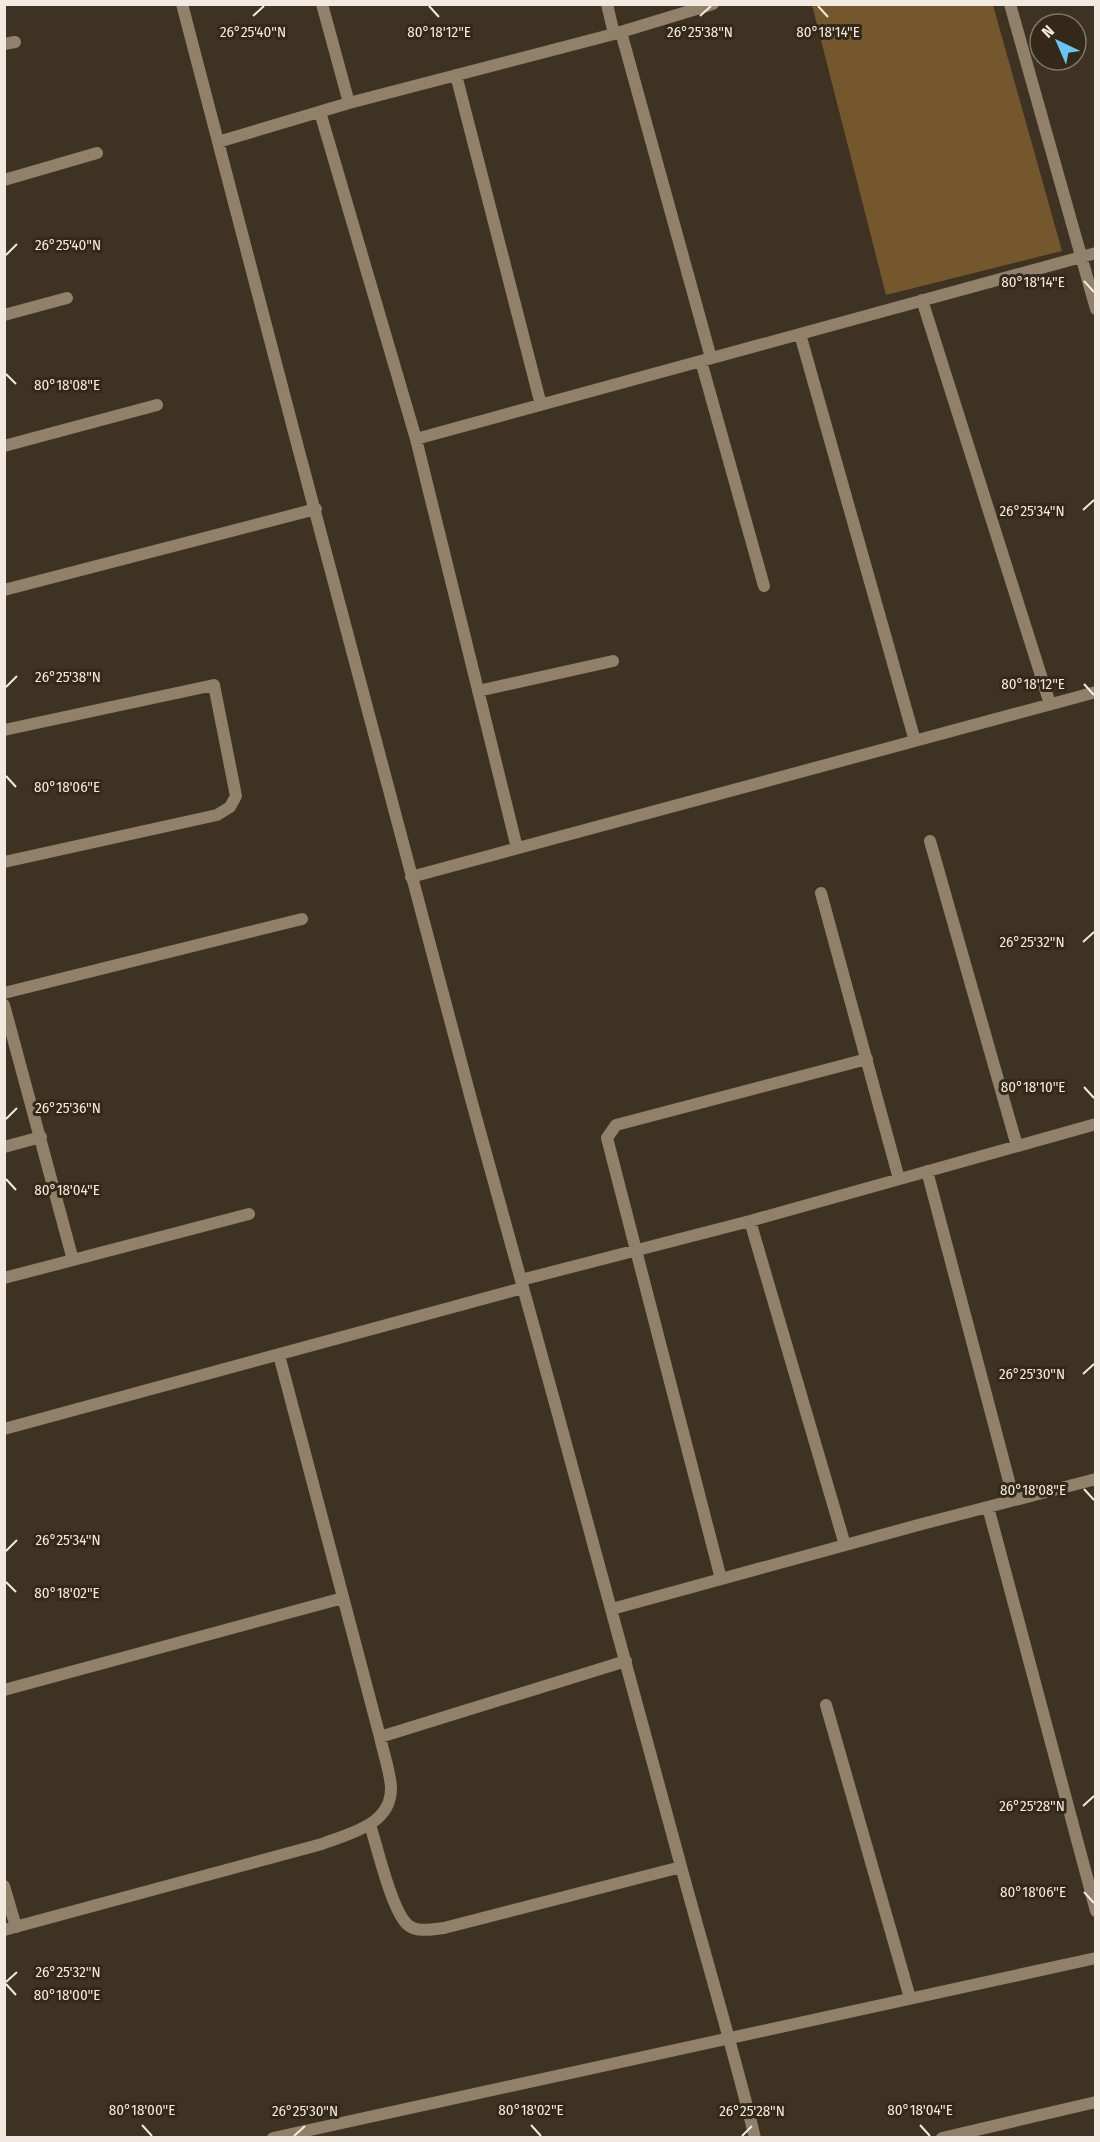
<svg xmlns="http://www.w3.org/2000/svg" width="1100" height="2142" font-family="'Fira Sans Condensed',sans-serif">
  <rect width="100%" height="100%" fill="#3e3222"/>
  <!-- green -->
  <path fill="#74572d" d="M812 5H993L1062 251 886 295Z"/>
  <g fill="none" stroke-linecap="round" stroke-linejoin="round">
    <!-- minor -->
    <path stroke="#91806a" stroke-width="12" d="M182 4C278 369 372 735 471 1099 541 1352 611 1606 679 1859 704 1952 732 2044 755 2138
      M322 4 349 103
      M607 4 614 34
      M1010 4 1096 309
      M621 32 711 358
      M4 44 15 42
      M456 75 541 405
      M320 112 416 439 517 848
      M218 142 349 103 614 34 713 4
      M4 180 97 153
      M922 300 1050 704
      M4 315 67 298
      M800 334 915 741
      M701 361 764 586
      M416 439 1096 253
      M4 446 157 405
      M4 590 316 509
      M478 691 613 661
      M4 730 214 685 236 796 230 807 217 815 4 862
      M930 841 1017 1146
      M411 877 1096 692
      M821 893 899 1179
      M4 993 302 919
      M4 1005 73 1260
      M4 1147 41 1137
      M927 1171 1014 1500
      M750 1221 845 1545
      M4 1278 249 1214
      M521 1280 750 1221 1096 1124
      M4 1429 523 1288
      M988 1507 1096 1911
      M721 1579 607 1138 616 1125 867 1059
      M612 1609 922 1524 1096 1479
      M4 1690 343 1598
      M826 1705 910 1998
      M380 1737 626 1661
      M370 1825C377 1846 392 1912 408 1925 417 1933 433 1929 444 1928L681 1867
      M4 1886 16 1927
      M4 1930 322 1844C350 1833 392 1825 391 1787 390 1771 383 1752 380 1737L279 1355"/>
    <!-- tertiary -->
    <path stroke="#91806a" stroke-width="12" d="M273 2138 1096 1958
      M942 2138 1096 2102"/>
  </g>
  <!-- ticks -->
  <path fill="none" stroke="#f2eae0" stroke-width="2" d="M429 6 439 17M818 6 828 17M253 16 264 6M700 16 711 6M6 255 17 244M1084 281 1094 292M6 374 16 384M1083 510 1094 500M1084 684 1094 695M6 687 17 676M6 776 16 787M1083 942 1094 932M1084 1087 1094 1098M6 1119 17 1108M6 1179 16 1190M1083 1374 1094 1364M1084 1489 1094 1500M6 1551 17 1540M6 1582 16 1592M1083 1806 1094 1796M1084 1892 1094 1903M6 1982 17 1972M6 1984 16 1995M142 2125 152 2136M531 2125 541 2136M920 2125 930 2136M294 2136 305 2126M742 2136 752 2126"/>
  <g font-size="15" text-anchor="middle" fill="#f2eae0" stroke="#342818" stroke-width="6" stroke-linejoin="round" paint-order="stroke">
    <text x="253" y="37">26°25'40"N</text>
    <text x="700" y="37">26°25'38"N</text>
    <text x="828" y="37">80°18'14"E</text>
    <text x="439" y="37">80°18'12"E</text>
    <text x="68" y="250">26°25'40"N</text>
    <text x="1033" y="287">80°18'14"E</text>
    <text x="67" y="390">80°18'08"E</text>
    <text x="1032" y="516">26°25'34"N</text>
    <text x="68" y="682">26°25'38"N</text>
    <text x="1033" y="689">80°18'12"E</text>
    <text x="67" y="792">80°18'06"E</text>
    <text x="1032" y="947">26°25'32"N</text>
    <text x="1033" y="1092">80°18'10"E</text>
    <text x="68" y="1113">26°25'36"N</text>
    <text x="67" y="1195">80°18'04"E</text>
    <text x="1032" y="1379">26°25'30"N</text>
    <text x="1033" y="1495">80°18'08"E</text>
    <text x="68" y="1545">26°25'34"N</text>
    <text x="67" y="1598">80°18'02"E</text>
    <text x="1032" y="1811">26°25'28"N</text>
    <text x="1033" y="1897">80°18'06"E</text>
    <text x="68" y="1977">26°25'32"N</text>
    <text x="67" y="2000">80°18'00"E</text>
    <text x="142" y="2115">80°18'00"E</text>
    <text x="531" y="2115">80°18'02"E</text>
    <text x="920" y="2115">80°18'04"E</text>
    <text x="305" y="2116">26°25'30"N</text>
    <text x="752" y="2116">26°25'28"N</text>
  </g>
  <!-- border -->
  <rect width="1100" height="2142" fill="none" stroke="#f2eae0" stroke-width="12"/>
  <!-- north arrow -->
  <g transform="translate(1058 42) rotate(316)"><circle r="28" fill="#342818" stroke="#807668" stroke-width="1.5"/>
  <path d="M0-4.5L10 22L0 15L-10 22Z" fill="#6ac3f1"/>
  <text y="-9" font-size="16" font-weight="bold" text-anchor="middle" fill="#f2eae0">N</text>
  </g>
</svg>
